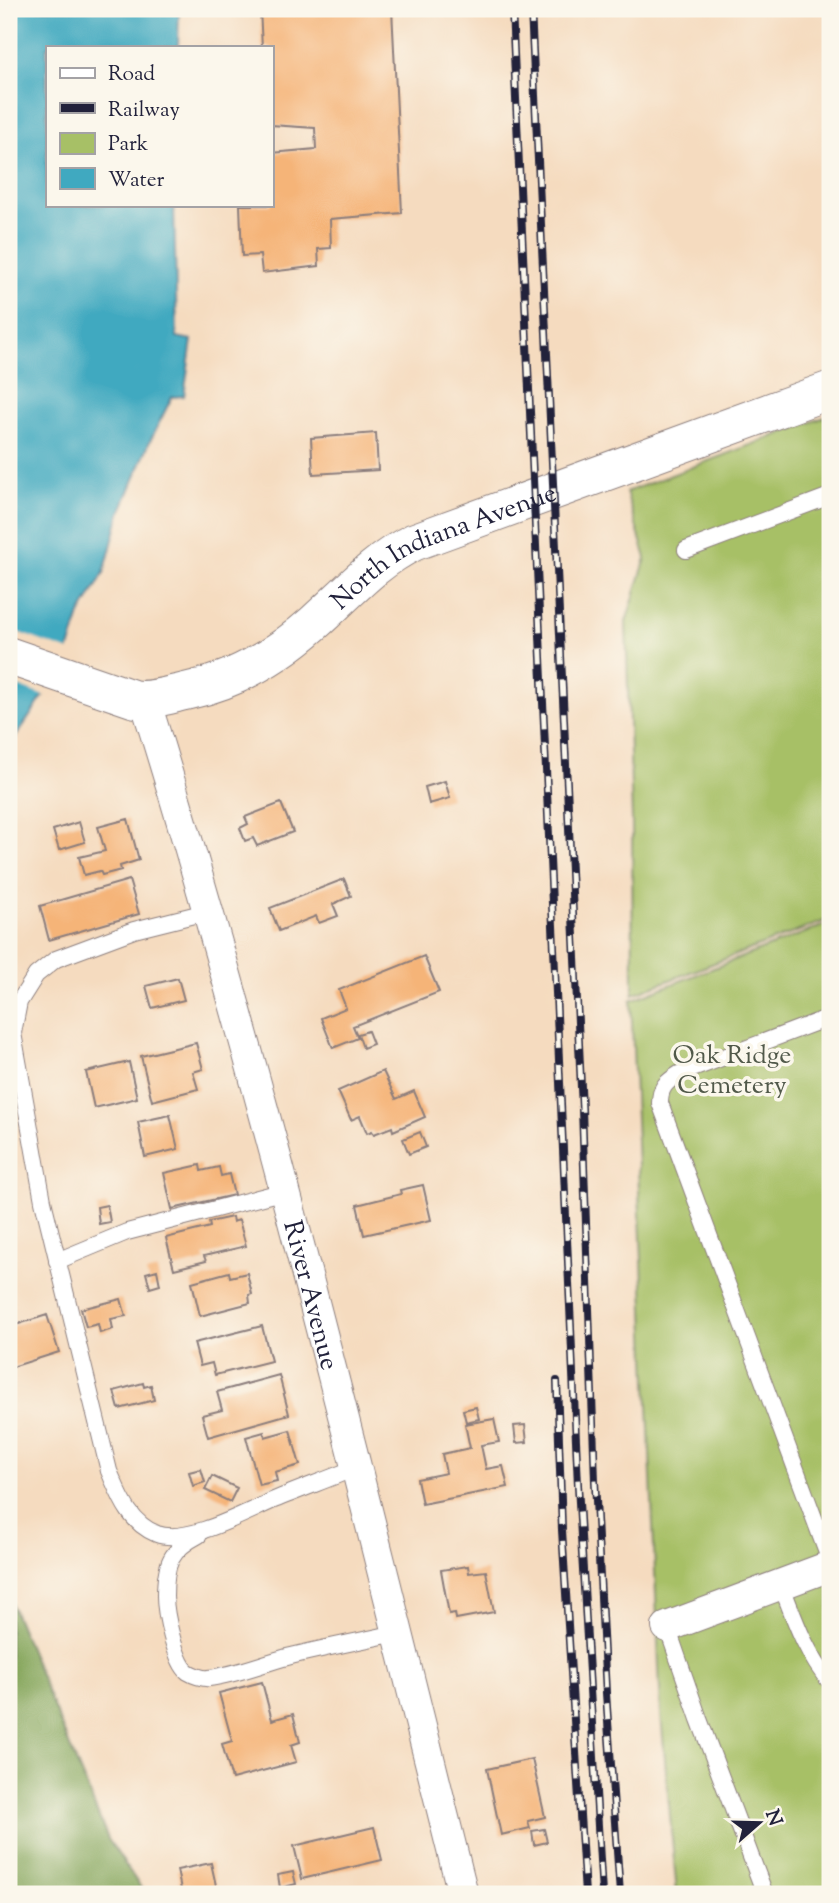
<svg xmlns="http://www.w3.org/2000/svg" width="839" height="1903" font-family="'Sorts Mill Goudy',serif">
  <rect width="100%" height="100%" fill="#fbf7ec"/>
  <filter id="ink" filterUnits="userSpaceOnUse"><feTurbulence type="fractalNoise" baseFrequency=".0143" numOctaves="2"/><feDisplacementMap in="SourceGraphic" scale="14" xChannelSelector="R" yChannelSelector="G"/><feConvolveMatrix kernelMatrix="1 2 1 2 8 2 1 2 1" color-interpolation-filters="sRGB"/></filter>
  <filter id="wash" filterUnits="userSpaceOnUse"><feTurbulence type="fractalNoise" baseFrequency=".00686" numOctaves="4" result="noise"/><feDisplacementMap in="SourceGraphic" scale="28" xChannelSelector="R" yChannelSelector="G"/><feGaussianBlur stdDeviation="1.57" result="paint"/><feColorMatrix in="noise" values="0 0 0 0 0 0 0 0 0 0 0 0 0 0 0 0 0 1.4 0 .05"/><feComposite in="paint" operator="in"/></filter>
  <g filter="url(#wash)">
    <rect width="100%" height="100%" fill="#f5dbbf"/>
    <!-- green -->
    <path fill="#a7c066" stroke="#647150" stroke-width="2" d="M830 415V919L633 994 632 820 626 622 646 558 626 492Z
      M830 923V1894H677L661 1715 631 1000Z"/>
    <!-- forest -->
    <path fill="#85a65b" stroke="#54644b" stroke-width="2" d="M9 1599 108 1839 145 1894H9Z"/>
    <!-- water -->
    <path fill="#40a9c0" stroke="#31667e" stroke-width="2" d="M9 9H179L178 47H47V205H174L177 337 192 340 184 396 172 397 150 441 120 513 104 573 80 615 63 667 13 741 9 752Z"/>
    <!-- pier -->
    <path fill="#f5dbbf" d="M9 629 72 652 67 669 47 697 9 683Z"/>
    <g id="blocks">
      <!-- building -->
      <path fill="#f5b478" d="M260 9H392L402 213 330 219 331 248 318 249 319 266 262 273 260 255 242 256 240 205H271V153L316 149 315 128 271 125V47H262Z
        M376 433 378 470 313 474 311 438Z
        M445 781 450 798 429 804 425 787Z
        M281 803 293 832 257 846 253 838 245 841 240 828 248 824 245 817Z
        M128 819 139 860 120 866 121 870 102 875 100 871 84 875 79 857 105 851 98 827Z
        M79 822 85 842 59 850 53 830Z
        M344 879 351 896 333 904 338 916 319 923 316 916 279 931 270 908Z
        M129 880 139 914 49 940 40 906Z
        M424 956 439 992 353 1026 358 1038 333 1048 321 1018 346 1008 339 990Z
        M178 978 184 1000 152 1008 146 986Z
        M368 1031 373 1044 363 1048 358 1034Z
        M196 1043 203 1069 193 1072 198 1089 152 1101 141 1056Z
        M129 1062 137 1098 94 1108 86 1072Z
        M383 1071 396 1099 414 1091 425 1117 393 1131 392 1127 374 1134 372 1131 367 1133 360 1116 351 1120 338 1091Z
        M170 1115 178 1149 145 1157 138 1122Z
        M420 1132 426 1147 409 1154 403 1139Z
        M200 1165 201 1171 219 1167 221 1176 229 1174 234 1195 172 1209 164 1173Z
        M423 1185 431 1220 364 1235 357 1205 401 1194 400 1190Z
        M107 1205 110 1222 99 1224 97 1207Z
        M232 1217 233 1222 239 1220 246 1246 204 1256 206 1261 174 1269 166 1238 210 1227 209 1222Z
        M157 1270 160 1285 150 1288 146 1273Z
        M229 1272 230 1277 247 1273 252 1294 249 1295 250 1303 200 1316 192 1282Z
        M121 1299 126 1316 111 1319 113 1329 100 1333 98 1324 86 1327 81 1309Z
        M47 1315 59 1352 9 1368V1327Z
        M262 1326 271 1361 215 1375 212 1363 200 1366 194 1343Z
        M279 1375 289 1414 208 1437 202 1415 222 1410 217 1392Z
        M143 1383 144 1387 151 1385 154 1400 119 1409 114 1391Z
        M476 1407 479 1419 466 1422 463 1410Z
        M494 1419 499 1442 481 1445 486 1469 503 1466 508 1487 422 1504 417 1479 446 1473 442 1454 470 1448 465 1424Z
        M525 1425 527 1442 516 1443 514 1426Z
        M290 1430 300 1465 275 1472 277 1481 259 1485 246 1437 264 1432 265 1437Z
        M201 1469 205 1482 193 1486 189 1472Z
        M212 1476 237 1488 230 1502 205 1490Z
        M468 1566 469 1573 486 1571 494 1612 456 1619 455 1613 449 1614 441 1570Z
        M262 1682 272 1720 293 1714 300 1742 291 1745 296 1762 232 1779 222 1744 232 1741 219 1693Z
        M532 1759 545 1817 528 1821 530 1828 501 1835 487 1769Z
        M374 1827 382 1860 302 1879 294 1846Z
        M544 1829 547 1842 534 1845 532 1831Z
        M211 1863 217 1890 206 1894H182L177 1870Z
        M293 1872 296 1884 280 1888 278 1875Z"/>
    </g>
  </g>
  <g filter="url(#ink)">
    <use href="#blocks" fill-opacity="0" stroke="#8c7e7d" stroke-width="2"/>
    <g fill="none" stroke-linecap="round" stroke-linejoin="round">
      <!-- service casing -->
      <g stroke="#8c7e7d" stroke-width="18">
        <path id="service" d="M686 550 830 496
          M210 911 134 930 56 959 36 975 19 1002 13 1033 43 1201 109 1471C120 1496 129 1523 157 1534 187 1545 246 1512 274 1500 301 1489 328 1479 355 1468
          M830 1017 679 1074C666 1082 660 1087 660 1103L830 1561
          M57 1261 127 1232 285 1191
          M199 1535C170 1550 165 1564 165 1596 165 1612 175 1662 188 1672 193 1675 203 1679 209 1678 235 1675 261 1664 287 1657 323 1648 360 1641 397 1633
          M781 1584C794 1618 806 1654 830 1682
          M667 1627 699 1719 765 1894"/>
      </g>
      <!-- minor casing -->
      <g stroke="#8c7e7d" stroke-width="32">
        <g id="minor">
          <path id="s1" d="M145 700C267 1094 363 1495 463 1894"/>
          <path d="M667 1627 830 1566"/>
        </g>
      </g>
      <!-- tertiary casing -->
      <g stroke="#8c7e7d" stroke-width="39">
        <g id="tertiary">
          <path id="s2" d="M9 656 134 699C152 701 169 695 187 691 235 681 278 655 314 623 348 593 373 562 414 542L830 390"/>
        </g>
      </g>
      <!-- service -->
      <use href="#service" stroke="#fff" stroke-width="16"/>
      <!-- minor -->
      <use href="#minor" stroke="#fff" stroke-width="30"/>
      <!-- tertiary -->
      <use href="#tertiary" stroke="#fff" stroke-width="37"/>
      <!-- rail casing -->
      <g stroke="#22223b" stroke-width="8">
        <path id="rail" d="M512 9 578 1485 602 1894
          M531 9 582 1109 595 1481 606 1693 620 1894
          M557 1381 562 1530 585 1894"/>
      </g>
      <!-- rail -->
      <use href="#rail" stroke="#fbf7ec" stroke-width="5" stroke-dasharray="16" stroke-linecap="butt"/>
    </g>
  </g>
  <g text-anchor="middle" stroke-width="7" stroke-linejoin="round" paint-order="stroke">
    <!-- street labels -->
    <g font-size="26" fill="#22223b" stroke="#fbf7ec">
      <text dy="9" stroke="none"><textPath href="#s2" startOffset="485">North Indiana Avenue</textPath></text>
      <text dy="9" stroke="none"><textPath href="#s1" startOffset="618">River Avenue</textPath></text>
    </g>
    <!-- park labels -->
    <g font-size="26" fill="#51594a" stroke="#fbf7ec">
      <text x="732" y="1063">Oak Ridge<tspan x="732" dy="30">Cemetery</tspan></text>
    </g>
  </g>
  <!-- margin -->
  <rect width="839" height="1903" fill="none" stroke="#fbf7ec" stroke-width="35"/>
  <!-- legend -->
  <rect x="46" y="46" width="228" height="161" fill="#fbf7ec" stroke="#a4a2a5" stroke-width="2"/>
  <rect x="60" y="68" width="35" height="10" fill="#ffffff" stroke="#a4a2a5" stroke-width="2"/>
  <text x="108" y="80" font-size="21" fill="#22223b">Road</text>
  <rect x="60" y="103" width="35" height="10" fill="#22223b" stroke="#a4a2a5" stroke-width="2"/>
  <text x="108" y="116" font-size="21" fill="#22223b">Railway</text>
  <rect x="60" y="133" width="35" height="21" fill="#a7c066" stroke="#a4a2a5" stroke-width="2"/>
  <text x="108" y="150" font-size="21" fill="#22223b">Park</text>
  <rect x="60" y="168" width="35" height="21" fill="#40a9c0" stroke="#a4a2a5" stroke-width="2"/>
  <text x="108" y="186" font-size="21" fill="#22223b">Water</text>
  <!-- north arrow -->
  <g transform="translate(759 1823) rotate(70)" stroke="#fbf7ec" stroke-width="5" paint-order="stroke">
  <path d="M0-5L12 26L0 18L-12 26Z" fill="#22223b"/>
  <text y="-10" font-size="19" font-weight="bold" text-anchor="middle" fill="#22223b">N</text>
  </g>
</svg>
